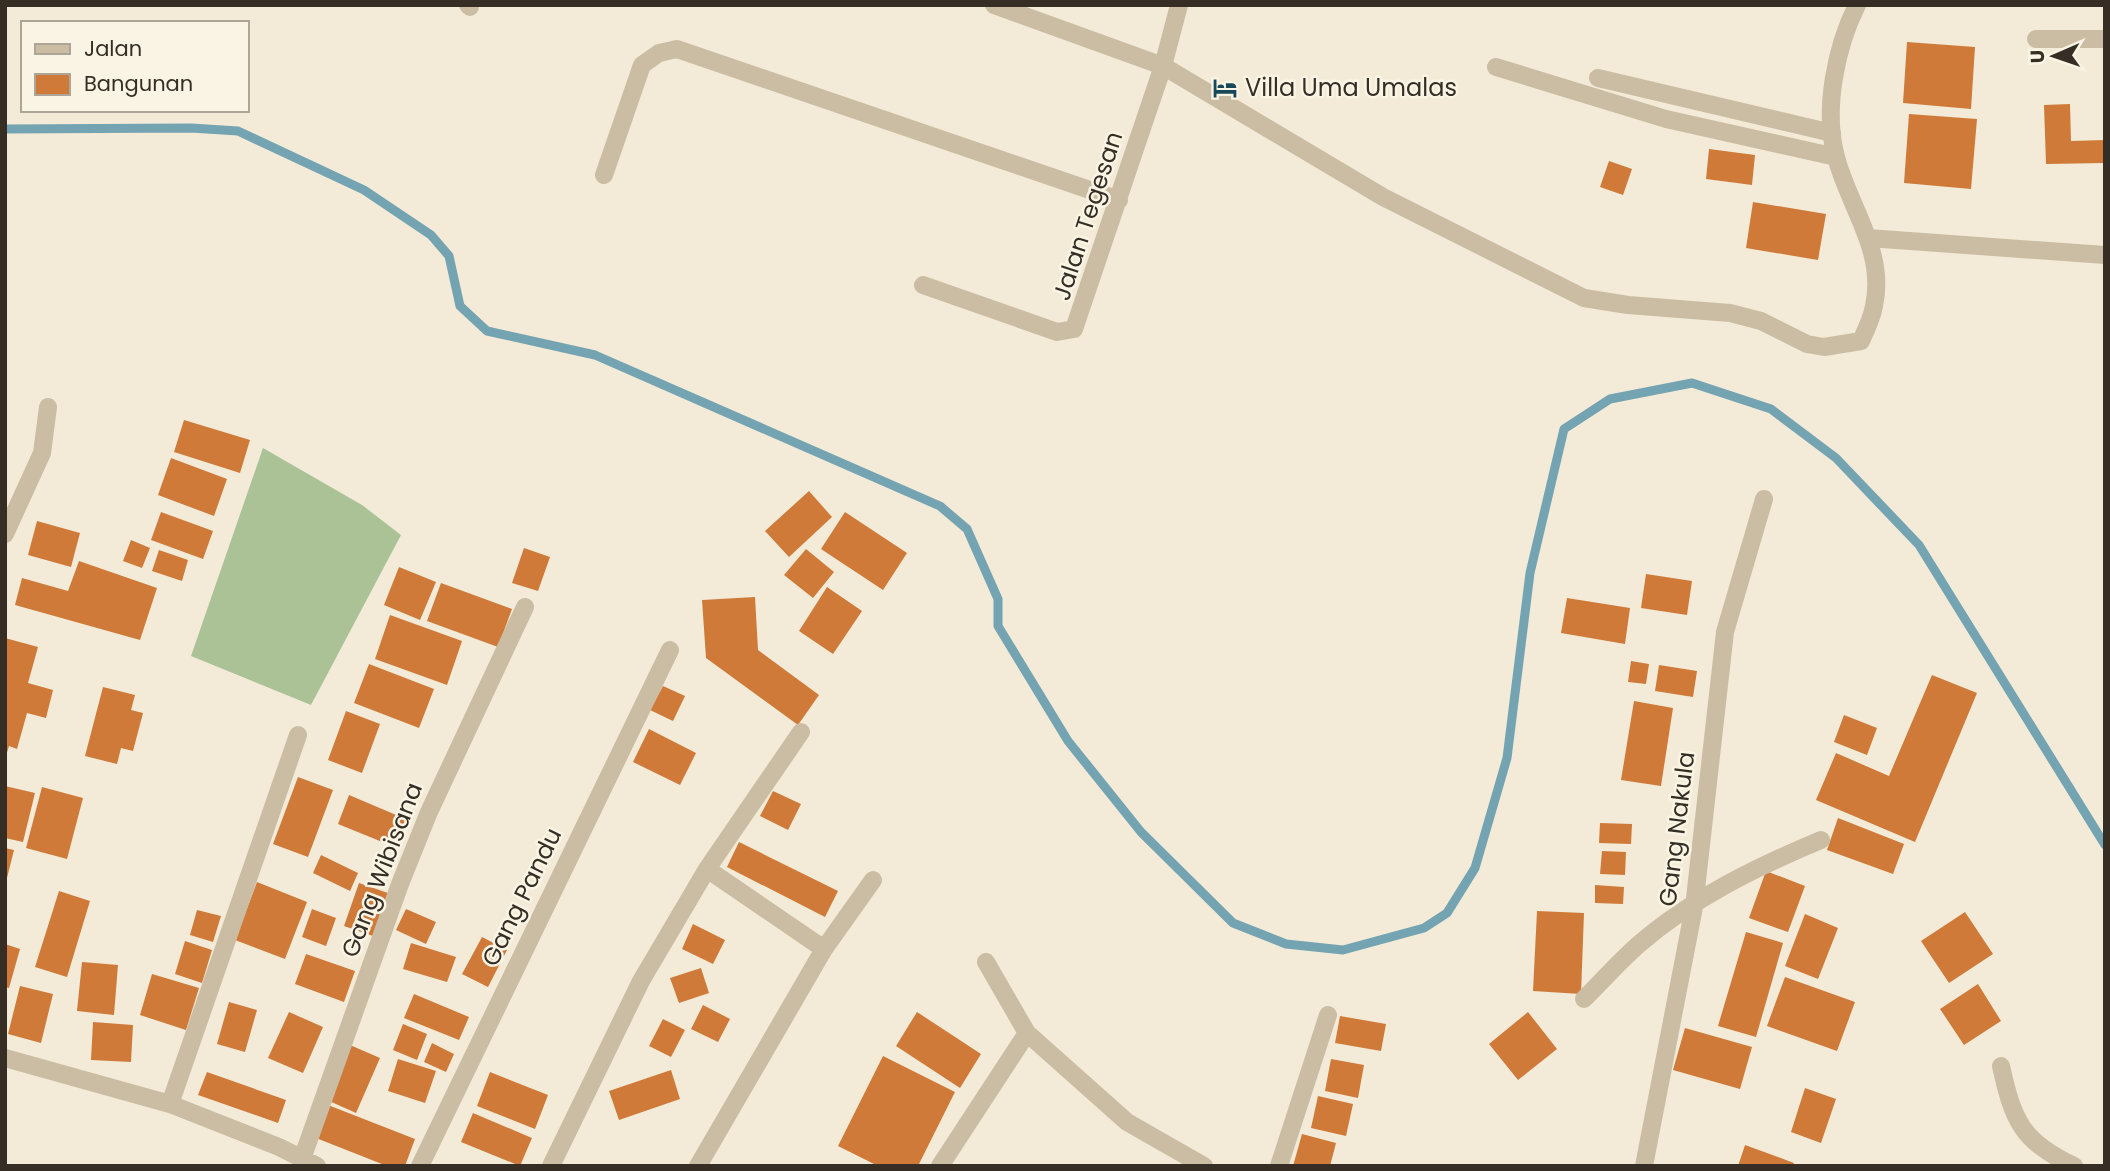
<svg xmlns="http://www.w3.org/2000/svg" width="2110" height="1171" font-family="Poppins,sans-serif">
  <rect width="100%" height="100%" fill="#f3ebd7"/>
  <!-- grass -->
  <path fill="#abc297" d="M263 448 362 505 401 535 311 705 191 656Z"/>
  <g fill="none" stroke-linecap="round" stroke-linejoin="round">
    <!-- stream -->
    <path stroke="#74a3b2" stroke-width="9" d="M5 129 191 128 238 131 364 190 431 235 449 256 460 306 487 331 595 355 940 506 967 529 998 599V626L1068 741 1141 832 1233 923 1286 944 1343 950 1424 928 1447 913 1475 868 1507 758 1530 573 1564 429 1610 399 1692 383 1771 409 1836 458 1919 545 2105 845"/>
  </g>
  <!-- building -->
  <path fill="#cf7a39" d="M1907 42 1975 47 1971 109 1903 103Z
    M2070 104 2071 141 2105 140V163L2046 164 2044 105Z
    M1909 114 1977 119 1971 189 1904 183Z
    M1709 149 1755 155 1752 185 1706 179Z
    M1609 161 1632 169 1623 195 1600 187Z
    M1753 202 1826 214 1818 260 1746 248Z
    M184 420 250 440 240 473 174 452Z
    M171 458 227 479 214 516 158 495Z
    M809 491 832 517 789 557 765 531Z
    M161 512 213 531 203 559 151 540Z
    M845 512 907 553 883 590 821 549Z
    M37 521 80 533 71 567 28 555Z
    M131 540 150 548 142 568 123 561Z
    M524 548 550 557 538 591 512 583Z
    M806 549 834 572 813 598 784 575Z
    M159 550 188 560 182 581 152 571Z
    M79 561 157 588 140 640 15 605 22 578 68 591Z
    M399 567 436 582 420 620 384 605Z
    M1646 574 1692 581 1687 615 1641 608Z
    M441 583 512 609 498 647 427 621Z
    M827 587 862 611 833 654 799 631Z
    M755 597 758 650 819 695 798 725 706 658 702 600Z
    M1567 598 1630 608 1625 644 1561 633Z
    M390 615 462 641 447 685 375 659Z
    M5 638 38 647 28 683 53 690 46 718 27 713 17 749 9 746 6 756Z
    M1631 661 1649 664 1646 684 1628 682Z
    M369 664 434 689 419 728 354 703Z
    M1659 665 1697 671 1693 697 1655 691Z
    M1932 675 1977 693 1915 842 1816 800 1836 753 1889 776Z
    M663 686 685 696 673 721 650 710Z
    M103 687 135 695 131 710 143 713 133 751 121 748 117 764 85 756Z
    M1634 701 1673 708 1661 786 1621 780Z
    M346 711 380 724 362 773 328 760Z
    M1844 715 1877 728 1867 755 1834 742Z
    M649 729 696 753 680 785 633 762Z
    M298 777 333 790 308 857 273 844Z
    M5 786 35 793 23 842 5 838Z
    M42 787 83 798 67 859 26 848Z
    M773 791 801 804 788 830 760 816Z
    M349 795 408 820 397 848 338 824Z
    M1838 818 1904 844 1893 874 1827 850Z
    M1600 823 1632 824 1631 844 1599 843Z
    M739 842 838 891 825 917 727 867Z
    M5 848 14 850 6 882 5 881Z
    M1602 851 1626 852 1625 875 1600 874Z
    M321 855 358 873 350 891 313 873Z
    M1766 871 1805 886 1788 932 1749 918Z
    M257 882 307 902 285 959 235 940Z
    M359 883 388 893 373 936 344 926Z
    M1595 885 1624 887 1623 904 1595 903Z
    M59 891 90 901 67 977 35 967Z
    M312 909 336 918 326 946 302 937Z
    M406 909 436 922 426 944 396 930Z
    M197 910 221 916 213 942 190 935Z
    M1537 911 1584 913 1581 994 1533 991Z
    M1965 912 1993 954 1949 983 1921 941Z
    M1805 914 1838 928 1818 979 1785 966Z
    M693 924 725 940 713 964 682 949Z
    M1746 932 1783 943 1756 1037 1718 1026Z
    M482 937 507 950 488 987 462 974Z
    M185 941 212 950 202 983 175 974Z
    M411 943 456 957 447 982 403 969Z
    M5 944 20 949 9 988 5 987Z
    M306 954 355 971 344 1002 295 984Z
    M82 962 118 965 114 1015 77 1011Z
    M701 968 709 993 679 1003 670 978Z
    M152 974 199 988 186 1030 140 1015Z
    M1785 977 1855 1002 1837 1051 1767 1026Z
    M1978 984 2001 1021 1964 1045 1940 1009Z
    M20 986 53 994 41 1043 8 1034Z
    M414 994 469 1017 459 1040 404 1018Z
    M229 1002 257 1010 245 1052 217 1044Z
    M703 1005 730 1019 718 1042 691 1029Z
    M289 1012 323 1027 303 1073 268 1058Z
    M917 1012 981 1054 960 1088 896 1046Z
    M1528 1012 1557 1049 1518 1080 1489 1044Z
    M1340 1016 1386 1024 1381 1051 1335 1043Z
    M663 1019 685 1030 671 1057 649 1046Z
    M93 1022 133 1025 131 1062 91 1060Z
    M403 1024 427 1034 417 1060 393 1050Z
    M1685 1028 1752 1047 1740 1089 1673 1070Z
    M432 1043 454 1054 446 1072 424 1062Z
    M350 1045 380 1058 356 1113 327 1100Z
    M883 1056 955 1092 918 1166H878L838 1146Z
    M398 1059 436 1071 425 1103 388 1091Z
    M1331 1059 1364 1065 1358 1098 1325 1091Z
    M671 1070 680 1099 619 1120 609 1091Z
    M207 1072 286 1100 278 1123 198 1095Z
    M490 1072 548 1095 535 1129 477 1106Z
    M1805 1088 1836 1099 1821 1143 1791 1132Z
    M1318 1096 1353 1104 1346 1136 1311 1128Z
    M328 1105 415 1139 405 1166H387L316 1138Z
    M473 1113 532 1138 520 1166 461 1142Z
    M1302 1134 1336 1143 1330 1166H1293Z
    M1745 1145 1794 1163 1793 1166H1738Z"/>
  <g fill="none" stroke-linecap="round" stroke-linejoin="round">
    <!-- minor -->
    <path stroke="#cbbda3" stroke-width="18" d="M468 5 470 7
      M994 5 1163 66 1383 197 1584 298 1628 305 1730 313 1761 321 1807 344 1824 347 1861 341C1866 330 1872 318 1874 306 1886 251 1849 207 1836 157 1823 110 1836 47 1857 5
      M2036 39H2105
      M1496 67 1666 119 1836 157
      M1598 78 1832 133
      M604 175 642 65 659 53 677 49 1119 200
      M1868 238 2105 255
      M923 285 1057 332 1074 329 1163 66 1179 5
      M5 534 42 453 48 407
      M707 869 824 949
      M1584 999C1602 981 1619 962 1638 945 1691 899 1756 867 1821 840
      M1027 1033 1127 1122 1204 1166
      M5 1058 170 1104 279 1147 317 1166
      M2001 1066C2013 1120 2021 1141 2074 1166
      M170 1104 298 735
      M302 1159 400 884 429 812 525 607
      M420 1166 670 650
      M551 1166 641 981 707 869 801 732
      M698 1166 824 949 873 880
      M940 1166 1027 1033 986 962
      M1279 1166 1328 1015
      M1644 1166 1694 907 1725 632 1764 499"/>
  </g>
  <!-- icons -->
  <defs>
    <g id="hotel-bare" transform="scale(1.89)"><path d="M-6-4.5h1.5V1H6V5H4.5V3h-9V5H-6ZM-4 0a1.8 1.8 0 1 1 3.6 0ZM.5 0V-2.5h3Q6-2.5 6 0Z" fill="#18495a" stroke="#faf4e4" stroke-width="2.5" paint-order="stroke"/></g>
  </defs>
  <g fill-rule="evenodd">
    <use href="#hotel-bare" x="1225" y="88"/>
  </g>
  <g text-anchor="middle" stroke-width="5" stroke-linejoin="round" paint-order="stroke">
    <!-- poi labels -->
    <g font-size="24" fill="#362e25" stroke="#faf4e4" text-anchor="start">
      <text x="1245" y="96">Villa Uma Umalas</text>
    </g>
    <!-- street labels -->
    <g font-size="24" fill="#362e25" stroke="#faf4e4">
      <text transform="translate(1088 216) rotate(-72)" y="8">Jalan Tegesan</text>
      <text transform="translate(1677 829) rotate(-83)" y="8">Gang Nakula</text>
      <text transform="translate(382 870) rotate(-69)" y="8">Gang Wibisana</text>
      <text transform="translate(522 897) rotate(-64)" y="8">Gang Pandu</text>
    </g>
  </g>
  <!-- border -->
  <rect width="2110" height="1171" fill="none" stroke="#362e25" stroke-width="14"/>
  <!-- legend -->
  <rect x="21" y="21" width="228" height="91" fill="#faf4e4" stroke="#aca598" stroke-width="2"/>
  <rect x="35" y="44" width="35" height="10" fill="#cbbda3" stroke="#aca598" stroke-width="2"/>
  <text x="84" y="56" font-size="21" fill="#362e25">Jalan</text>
  <rect x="35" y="74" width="35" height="21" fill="#cf7a39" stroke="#aca598" stroke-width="2"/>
  <text x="84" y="91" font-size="21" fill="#362e25">Bangunan</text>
  <!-- north arrow -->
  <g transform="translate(2054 56) rotate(268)" stroke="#faf4e4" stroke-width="5" paint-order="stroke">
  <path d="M0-5L12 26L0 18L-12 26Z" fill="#362e25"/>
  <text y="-10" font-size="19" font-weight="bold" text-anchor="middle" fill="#362e25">U</text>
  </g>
</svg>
